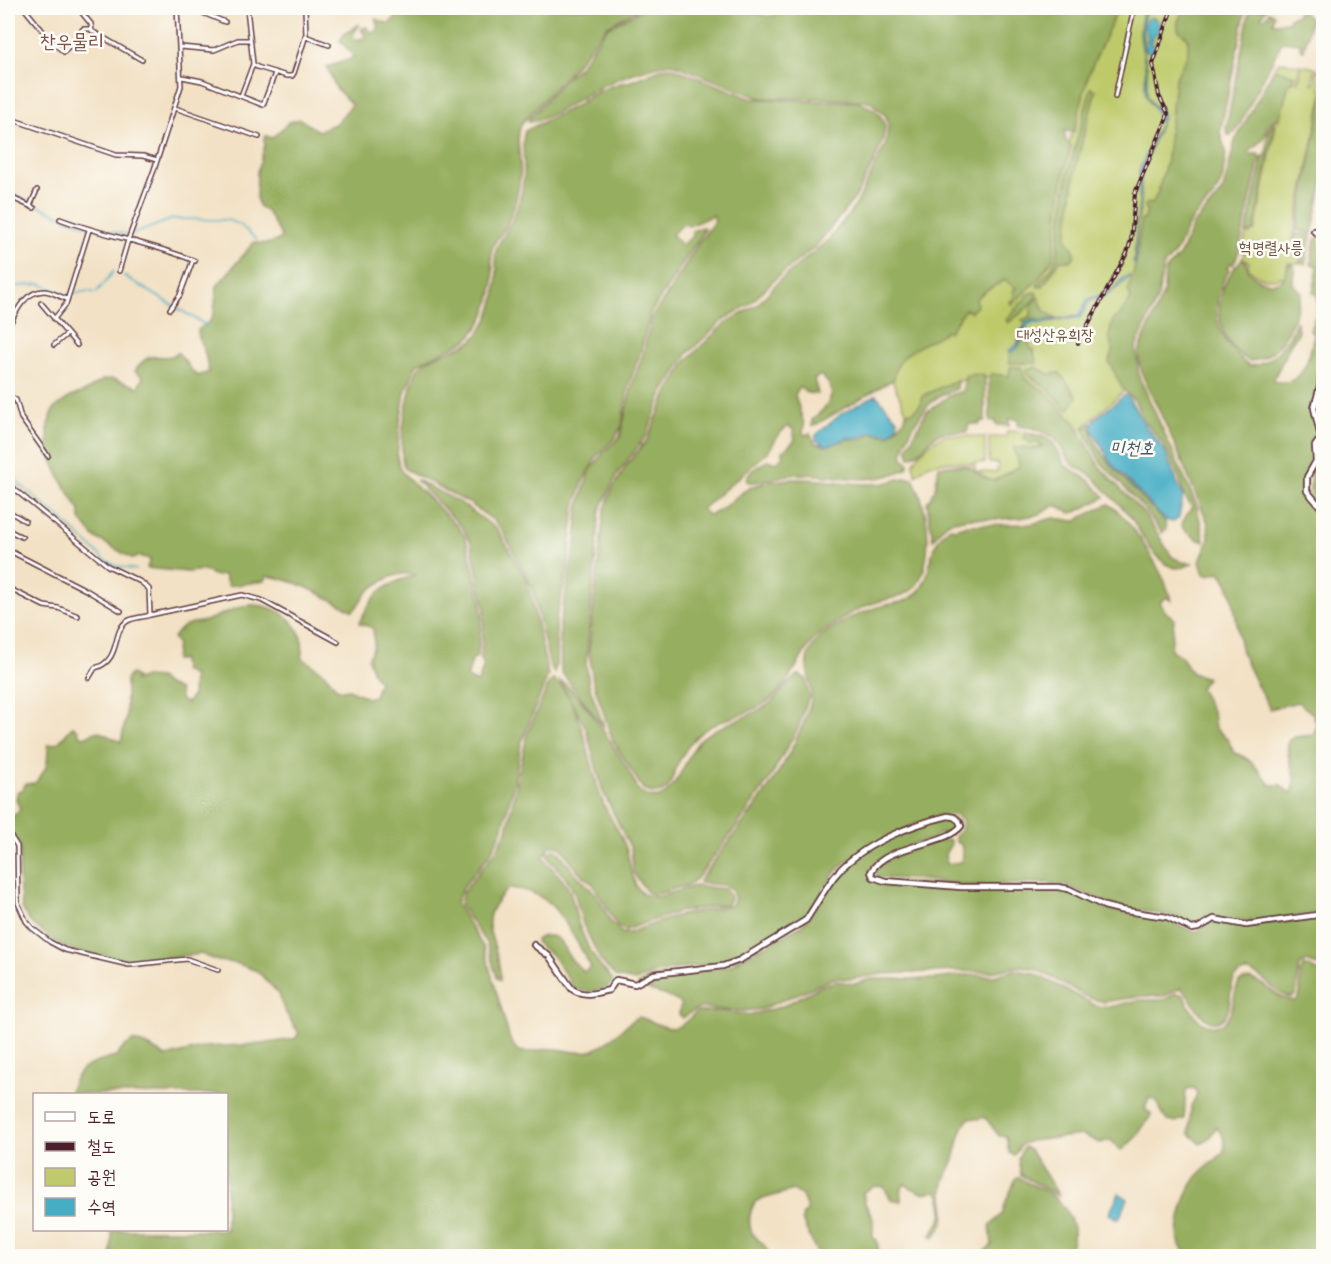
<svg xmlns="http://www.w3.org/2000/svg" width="1331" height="1264" font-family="Delius,'Poor Story',sans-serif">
  <rect width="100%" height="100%" fill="#fdfcf7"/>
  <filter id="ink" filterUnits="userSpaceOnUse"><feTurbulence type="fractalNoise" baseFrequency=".0167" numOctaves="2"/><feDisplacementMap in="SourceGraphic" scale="12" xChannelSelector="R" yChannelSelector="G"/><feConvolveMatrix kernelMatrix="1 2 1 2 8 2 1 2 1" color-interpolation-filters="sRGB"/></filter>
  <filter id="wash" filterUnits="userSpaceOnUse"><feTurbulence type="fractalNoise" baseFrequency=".008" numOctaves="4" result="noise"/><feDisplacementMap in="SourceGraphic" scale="24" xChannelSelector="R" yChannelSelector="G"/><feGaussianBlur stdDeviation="1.35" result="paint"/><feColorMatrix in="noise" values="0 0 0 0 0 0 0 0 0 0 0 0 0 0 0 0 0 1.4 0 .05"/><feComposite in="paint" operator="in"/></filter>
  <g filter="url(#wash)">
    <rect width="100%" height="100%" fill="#f2e1c4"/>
    <!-- green -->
    <path fill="#beca6b" stroke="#84744b" stroke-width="1.5" d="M1123 8H1187L1190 35 1189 55 1172 142 1131 299 1112 342 1125 390 1079 431 1007 377 968 378 925 395 922 404 912 415 906 411 891 378 894 367 1060 178 1088 72 1112 13Z
      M1282 62 1300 65 1297 82H1299L1302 65 1315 68 1312 84H1315L1317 69 1323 71V82H1321L1320 88 1321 90H1323V93L1293 240 1304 243 1300 263H1288L1285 276C1270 282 1258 280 1248 267L1249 262 1242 259 1245 253 1242 252 1246 233 1250 234 1251 231H1255L1276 125 1267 135 1269 128 1274 121 1279 120 1289 82 1294 81V75L1274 69 1278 63Z
      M1007 431 1027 432 1024 438 1030 443H1039L1042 447 1033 449 1023 447 1014 452 1018 459 1019 467 993 481C979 476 970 468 955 465H975V470L977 472H997L998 463H989V437H1006Z
      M948 435 985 437V463L944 462 929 464 916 475 913 464C920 451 934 438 948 435Z"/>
    <!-- forest -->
    <path fill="#96ae5f" stroke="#706645" stroke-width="1.5" d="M405 8H640L606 27 574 67 521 124C514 143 523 159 520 178 518 193 513 213 506 227 502 233 496 239 493 246 489 254 493 264 493 273 494 298 485 322 467 340L417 364 405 392 400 422 397 456 399 466 402 472 457 526 466 538 481 601 482 615 478 655 472 660 467 678 478 683 484 665 481 659 485 609 471 542 462 527 416 480 459 502 498 530 528 583 548 675 521 744 515 779 502 831 490 854 463 887 456 903 484 948 510 1040C513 1044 515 1049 519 1051 527 1054 539 1050 547 1049 562 1047 578 1056 593 1050 610 1044 622 1026 638 1017 652 1019 668 1034 681 1025 687 1022 691 1016 697 1012L722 1011 748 1015 781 1007 821 986 836 981 854 984 871 979H934L967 975 994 976 1015 970 1034 973 1096 1006 1109 1007 1139 1000H1164L1176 993 1183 995C1190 1007 1198 1029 1216 1026 1223 1025 1227 1021 1230 1014 1234 1003 1234 993 1239 982 1258 970 1272 1000 1295 1001L1299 998C1302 987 1298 975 1304 965L1323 974V1256H1188C1186 1253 1182 1249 1180 1245 1174 1228 1186 1191 1196 1178 1203 1168 1216 1162 1223 1152 1228 1143 1222 1133 1216 1127L1210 1137 1201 1144 1189 1133 1191 1106 1198 1093 1194 1088 1186 1089 1184 1119 1175 1122 1167 1121 1155 1100 1149 1098 1145 1109 1152 1114 1136 1137 1121 1151 1111 1140 1100 1143 1082 1135 1030 1141 1022 1144 1014 1155 1009 1153 1006 1136H999L985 1117 979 1119 969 1118C958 1131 959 1146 953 1162 949 1171 944 1178 943 1189 942 1211 952 1216 934 1237L931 1235C944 1216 947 1213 938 1191L922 1193 904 1184 901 1191V1201L891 1199 884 1187 875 1186 863 1192 865 1203 873 1219V1238L877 1240 879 1256H824L816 1251 802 1220 803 1214 808 1211 802 1196 793 1190 756 1201C749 1211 746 1228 756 1238 762 1243 765 1245 769 1253L767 1256H111L112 1231 113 1230H226V1094H69C78 1064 88 1065 116 1057L124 1047 133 1041 150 1047 166 1057 205 1047 260 1044 295 1039 299 1033 284 1010 279 994 257 971 236 963 218 961 201 954 135 961 103 956 79 952 65 947 51 939 29 921 22 908 19 882 20 846 8 828V821L20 809 16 799 18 791 23 790 25 784 35 783C48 768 48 764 48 745L58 743 73 726 78 730 79 735 84 737 98 731 121 742 126 717V679L131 674 136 677 135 681 144 677 159 678 165 684 179 690 180 700 187 703 192 696 193 676 183 670 182 660H175L177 643 173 638C177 632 180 628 187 625 192 622 199 623 205 621 219 616 235 607 250 605 278 603 310 628 301 657L324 673 337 688 342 690 349 689 367 698 374 696 379 681 373 673 368 659 374 646 373 628 359 623C376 591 379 587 415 575 399 570 376 582 365 595 360 600 359 606 353 611 325 597 299 580 267 576L265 581 228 586 224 575 216 576 203 570 188 572 147 568 150 559 138 556 133 559 94 537 80 520V511L59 476 48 451V427L51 414 55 408 70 397 84 392 103 380 113 379 138 387 143 377 135 371C152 345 161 364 178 353 187 360 186 368 198 376L209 372 205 353 199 339 198 330 210 321 214 313 217 286 254 242C263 245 275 244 282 237L268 213 259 206 256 197 257 172 265 145 264 139 266 136 272 138 289 122 300 119 318 131 335 124 352 105 336 88 327 67 348 60 354 56 340 41 344 34 360 24 352 36 356 40 366 37 361 29 366 27 372 33 379 28 376 19 389 24Z
      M645 8H752C762 21 780 15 793 8H1125L1115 15 1089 73 1074 132 1064 131 1066 141 1071 145 1063 179 1053 258 1040 277 1012 305 1010 302 1015 296 1013 291 1016 288 1005 280 985 291 976 299 977 306 971 312 965 309 949 332 946 331C926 346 896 350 894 379L812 427V420L826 407 832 394 829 384 821 375 814 379 818 394 807 393 800 387 795 395 804 424 803 433 805 435 810 433 815 443 826 446 849 439 861 440 872 433 888 436C895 431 898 425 905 419L906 413 913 412 921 404V398L924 395 957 380 956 389C950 392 944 393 938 397 922 407 904 438 902 457L909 463 907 468C874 488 835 474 799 474 781 474 765 483 749 482L746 480C748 470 760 466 768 460L776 463 784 455 782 452 795 440 793 429 788 426 779 434 768 452 702 509 708 515C727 511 735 493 754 486 800 471 832 485 877 484 891 484 898 476 913 478 924 501 930 527 927 552 921 606 897 591 861 608 848 614 818 633 810 644 797 664 786 688 767 702 746 717 716 718 697 736 688 745 682 755 677 766 674 772 672 782 668 787 661 795 651 794 643 789L613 741 593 681 589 651 604 511 612 490 626 466 647 440 668 391 686 361 724 324 757 305 779 281 829 239 856 205 886 143 888 126 886 116 869 101 815 98H759L671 63C648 68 622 76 600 87 580 97 550 120 529 122L528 120 570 74 579 67 607 28Z
      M1184 8H1246L1220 133 1226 152 1222 181 1213 197 1193 218 1186 229 1177 250 1163 267 1158 297 1136 347 1139 377 1197 506 1204 541C1198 541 1196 538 1191 535 1172 524 1189 517 1192 506L1184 496 1180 480 1163 444 1143 419 1135 401 1123 389 1109 362C1113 353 1114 346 1109 337L1113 319 1119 316 1131 299 1128 290 1136 263 1141 220 1145 219 1147 210 1145 207 1147 203 1152 204 1158 192 1167 159 1175 79 1188 54V38L1178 30V22Z
      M1250 8 1263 9 1267 8 1261 17 1265 18 1269 12 1274 14 1273 23 1288 22 1289 18 1296 15 1300 10 1311 19 1304 50 1300 49V43L1283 41 1281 44 1240 124 1235 132 1230 135H1228L1226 128Z
      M671 67 752 99 858 102 874 109 882 118 885 126 883 140 873 164 855 198 816 246 776 278 751 303 722 321 687 354 663 392 646 436 618 473 600 510 586 664 589 685 604 727 561 672 560 622 576 542 578 509 589 472 604 452 620 437 632 385 643 354 653 315 671 289 699 242 715 221 713 215 689 226 684 224 672 234 681 245 693 236 692 231 702 227 705 229 651 312 641 350 628 387 622 426 615 438 597 456 584 479 575 505 568 569 556 618V665L554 673 550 666 532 587 501 528 494 521 469 503 405 469C396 454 408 379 421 365 430 356 459 349 472 341 490 323 497 298 497 273 497 266 494 258 496 250 498 243 503 237 507 230 516 215 522 195 524 177 526 162 520 146 525 131L575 106 597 92 620 83 629 82 663 68Z
      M1274 69 1294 75V81L1289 83 1280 118H1276L1268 125 1264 138 1249 152V154H1258L1260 157 1238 254 1233 265 1230 263 1227 268 1229 270C1213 298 1210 325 1233 350 1238 356 1243 363 1250 366 1273 365 1289 341 1296 322H1297L1298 333 1291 343 1273 381C1304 389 1309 358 1314 334L1310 330 1318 309 1317 294 1313 293 1318 266 1311 264 1315 239 1319 237 1324 291V323L1319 384 1312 408 1319 431 1313 446V462L1308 471 1304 487 1310 499 1324 513 1323 912 1255 922 1213 917 1193 926 1176 917 1112 905 1066 886 1045 883 967 885 914 879 878 878 874 870C887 857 931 840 950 840L951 844 945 854 947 864 960 862 963 856 961 844 956 842 955 836 962 829 963 821 955 814 938 816 915 824 859 853 841 866 833 875 804 919 736 960 657 972 635 981 616 977 601 961 583 924 574 891 564 875 551 862 548 857V852L555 849 559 852 575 873 596 894 611 922 622 933H628L676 916 732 905 735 898 731 889 724 885 700 883 699 881C708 870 715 859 724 848 757 806 792 760 809 708 819 681 795 669 815 643 827 627 859 613 878 607 891 603 906 604 916 594 936 575 923 548 950 527L954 529 968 525 1031 524 1054 518 1075 521 1108 504C1129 515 1167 577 1171 601L1167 597 1160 602 1165 611 1174 619 1171 650 1181 656 1192 673 1207 678 1200 688 1213 713 1215 728 1228 739 1234 753C1251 757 1260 772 1270 785H1281L1286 790 1292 793C1300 774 1283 758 1289 740L1295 737 1313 735 1317 726 1313 714 1298 702 1270 709C1261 692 1250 674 1243 655 1234 628 1239 596 1220 572L1207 575 1204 574 1200 562 1209 538 1208 523 1171 436 1143 376 1139 360 1140 348 1164 292 1165 271 1180 255 1193 225 1219 196 1224 187 1235 141Z
      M1091 88 1096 90C1089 117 1080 145 1075 173 1071 195 1071 217 1066 238L1075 252 1073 259 1069 261 1060 260 1043 286 1038 287 1037 285 1051 269 1057 256 1068 173Z
      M1323 93V182L1312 234 1297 230Z
      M1275 124 1254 231H1251L1250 234 1246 233 1263 156H1266C1269 144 1263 134 1275 124Z
      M1295 233 1311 236 1305 264 1300 263 1304 243 1294 240Z
      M1242 259 1246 262C1247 278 1272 290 1284 278 1287 275 1288 268 1289 264L1294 265 1293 284 1301 293C1295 319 1282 359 1249 361 1209 336 1212 290 1242 259Z
      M1035 292 1037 294C1032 306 1019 315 1008 323L1006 320 1029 294Z
      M1038 297 1045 312 1057 318 1043 321 1032 320 1026 324 1022 320 1031 316V305Z
      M1025 328 1032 335 1028 341 1031 349H1033L1037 363H1009V353L1021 343Z
      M1010 367H1021L1025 379 1046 392 1076 424 1099 466 1146 516 1172 557 1182 562 1192 563 1185 567 1175 568 1164 563 1150 548 1130 516 1093 477 1071 464 1054 437 1034 428 1018 426V419H1009V426L996 425V421H990L989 377 992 374 1009 376Z
      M1035 367 1049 374 1060 373 1077 397 1068 410 1049 390 1027 374 1026 369Z
      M983 374V377H985V421H981L980 424H969L967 432C958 432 946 430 937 435 927 441 922 454 910 457L907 448 926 412 949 396 962 391 966 375Z
      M1323 388V508L1315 501 1310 490 1311 472 1318 459V447L1323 438 1318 405V397Z
      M1091 423C1088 451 1147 501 1165 522L1166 529 1162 533 1147 512 1100 461 1084 431V429Z
      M1027 432 1049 439 1054 444 1066 466 1090 481 1105 497 1076 512 1070 513 1058 506H1053L1040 514 1020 518 996 519 968 518 949 522 942 528 933 540 927 503 935 489 939 466C949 465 961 464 970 468 978 473 983 478 993 481L1019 467 1018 459 1013 447 1033 449 1042 447 1039 443H1030L1024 438Z
      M799 675 806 679 809 696 798 728 770 778 737 826 698 877 690 884 654 895 648 893 634 874 631 849 603 792 586 728 560 681C584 694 626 765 639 791 672 818 684 755 700 740 714 726 750 718 769 704 780 696 787 680 799 675Z
      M553 680C579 691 592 773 601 798 608 816 620 831 626 848 632 867 630 898 657 897L695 886 725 889 731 897 727 904 678 912 625 930 616 924 593 884 579 872 561 847 557 845 550 846 544 856 546 862 562 879 570 891 578 923 589 949 600 966 613 980C607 993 587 993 575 989L552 955 537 944 536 940C541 936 543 936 549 936 562 936 563 949 570 958 574 963 580 967 584 972L591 967C582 951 560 909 545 900 534 892 522 889 509 888 469 925 501 936 500 980L497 978 487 944 460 905 463 892 496 851 507 830 527 735 549 683Z
      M951 818 958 822V827L954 831 938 834 933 839 913 844 877 861 869 870 870 877 879 882 1063 889 1114 910 1166 920 1192 931H1198L1210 922 1220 921 1234 923H1270L1317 917C1328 929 1323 953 1323 968L1307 961 1300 965 1296 994 1292 998C1275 995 1262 973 1248 972 1221 971 1238 1010 1221 1020 1202 1032 1193 994 1180 988L1164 996H1141L1104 1002 1089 998 1036 969 1022 966 991 972 958 971 882 974 851 979 834 978 762 1009 742 1011 701 1008 691 1012 683 1018 679 1014 681 1004C668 993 652 994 638 985L650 978 660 976 729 966 801 926C815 913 823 895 834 880 857 849 913 824 951 818Z
      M1024 1147 1030 1150 1059 1196 1021 1175 1018 1158Z
      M1019 1177C1026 1183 1032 1184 1039 1188 1057 1195 1070 1211 1073 1229 1074 1236 1073 1246 1067 1251 1063 1254 1058 1253 1055 1256H982L981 1254 992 1245 990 1226 1003 1213C1004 1200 1012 1192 1015 1179Z"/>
    <!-- water -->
    <path fill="#45adc4" stroke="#486678" stroke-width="1.5" d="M1144 8H1147L1142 23 1143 48 1147 67V95L1151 102 1162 112 1163 118 1141 173V204L1137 224 1135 264 1133 263 1139 203V171L1161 121C1157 117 1157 112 1154 108 1139 90 1148 84 1145 64 1141 39 1137 34 1144 8Z
      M1152 17 1157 20 1160 26 1158 32 1153 36 1151 43 1155 48 1151 54 1145 49 1148 36C1145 30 1142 27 1146 20Z
      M1129 275 1130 277 1107 296 1094 299 1089 302 1080 318 1062 319 1043 324 1032 323 1024 329 1018 348 1010 353 1009 350 1017 345C1020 335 1022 320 1035 320 1042 320 1038 322 1045 321 1057 320 1066 316 1078 316L1088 299 1111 291 1122 279Z
      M876 395 898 420 896 427 890 434 870 432 860 438H848L827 446 816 440V435L841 414Z
      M1125 395 1128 396 1144 424 1164 450 1183 496 1179 517 1173 522 1165 520 1112 464 1093 431 1092 424 1095 419Z
      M1119 1193 1128 1199 1119 1219 1109 1214Z"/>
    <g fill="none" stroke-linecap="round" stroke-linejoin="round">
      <!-- stream -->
      <path stroke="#45adc4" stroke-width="1.5" d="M8 192C46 209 85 230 128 234
        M133 234 173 219 227 220 239 224 257 240
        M124 276 209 327
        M8 287 41 284 66 295 88 291 96 293 114 271
        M8 471 19 484 59 517 105 560 117 566 136 570"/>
    </g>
  </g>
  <g filter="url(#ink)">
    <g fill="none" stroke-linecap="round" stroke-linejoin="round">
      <!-- street casing -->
      <g stroke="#633c42" stroke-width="6">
        <path id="street" d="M24 8 51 41 64 52 83 29H91
          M78 8 91 24 92 31 142 60
          M191 8 225 22
          M247 8 253 64 257 67 287 76H292L294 73 306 35 305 8
          M305 36 329 45
          M180 47 214 50 238 40H250
          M182 77 202 81 263 105 275 73
          M241 96 253 64
          M1115 97 1134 8
          M175 108 259 137
          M8 118 116 155 143 156 157 160
          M8 196 34 208
          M30 206 37 190
          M60 219C104 236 152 243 195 261
          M119 271 128 240 154 170 181 86 177 8
          M41 303 77 345
          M170 309 180 295 193 260
          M54 319 66 304 89 230
          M8 328C15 314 24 291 44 291 52 291 59 297 67 299
          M54 345 67 334
          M8 395 16 400 21 418 48 456
          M8 484 108 566 141 582 149 589 150 615C142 618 133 617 126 622 112 632 121 661 95 668L89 678
          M8 511 25 521
          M8 530 22 537
          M8 550 86 590 121 611
          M8 588 44 606 58 608 78 616
          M150 615 242 595 261 600 338 642
          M8 832 17 846 18 903 26 921 32 928 50 942 65 950 129 965 187 959 218 970"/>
      </g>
      <!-- secondary casing -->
      <g stroke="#633c42" stroke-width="8">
        <path id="secondary" d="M1314 231 1321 237 1324 281
          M1324 336 1320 386 1314 408 1321 438 1315 446 1316 461 1307 477V491L1324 511
          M534 945 549 956 572 989C583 997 597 993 609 990L616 980 635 984 654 974 723 966 740 960 806 920C816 905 824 890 834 877 859 845 910 825 948 816L954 817 959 821 961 826C946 846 885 844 871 872L873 877 885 881 961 887H1058L1069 889 1104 906 1120 910 1167 917 1192 929 1198 928 1214 919 1246 925 1324 914"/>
      </g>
      <!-- street -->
      <use href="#street" stroke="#fff" stroke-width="3"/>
      <!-- secondary -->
      <use href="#secondary" stroke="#fff" stroke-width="4.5"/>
      <!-- rail casing -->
      <g stroke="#4a1f2b" stroke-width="4">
        <path id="rail" d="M1078 343 1127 253 1131 240 1135 193 1166 120 1168 113 1159 96 1153 64 1172 8"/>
      </g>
      <!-- rail -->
      <use href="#rail" stroke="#fdfcf7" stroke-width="1.5" stroke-dasharray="4.5" stroke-linecap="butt"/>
    </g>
  </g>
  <g text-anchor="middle" stroke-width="5" stroke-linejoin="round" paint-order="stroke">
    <!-- park labels -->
    <g font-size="16" fill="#6d523e" stroke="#fdfcf7">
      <text x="1271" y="253">혁명렬사릉</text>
      <text x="1055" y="340">대성산유희장</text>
    </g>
    <!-- water labels -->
    <g font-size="18" font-style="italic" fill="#485868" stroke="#fdfcf7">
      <text x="1132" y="454">미천호</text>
    </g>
    <!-- quarter labels -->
    <g font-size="20" fill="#824f46" stroke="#fdfcf7">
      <text x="72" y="48">찬우물리</text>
    </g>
  </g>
  <!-- margin -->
  <rect width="1331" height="1264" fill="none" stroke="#fdfcf7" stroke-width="30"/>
  <!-- legend -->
  <rect x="33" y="1093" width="195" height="138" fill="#fdfcf7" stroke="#b5a4a5" stroke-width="1.5"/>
  <rect x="45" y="1112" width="30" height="9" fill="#ffffff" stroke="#b5a4a5" stroke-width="1.5"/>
  <text x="87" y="1123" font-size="18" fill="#4a1f2b">도로</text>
  <rect x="45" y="1142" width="30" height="9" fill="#4a1f2b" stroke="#b5a4a5" stroke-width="1.5"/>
  <text x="87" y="1153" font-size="18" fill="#4a1f2b">철도</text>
  <rect x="45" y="1168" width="30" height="18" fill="#beca6b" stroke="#b5a4a5" stroke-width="1.5"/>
  <text x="87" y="1183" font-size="18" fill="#4a1f2b">공원</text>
  <rect x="45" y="1198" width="30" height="18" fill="#45adc4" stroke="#b5a4a5" stroke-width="1.5"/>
  <text x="87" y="1213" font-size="18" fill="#4a1f2b">수역</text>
</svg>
